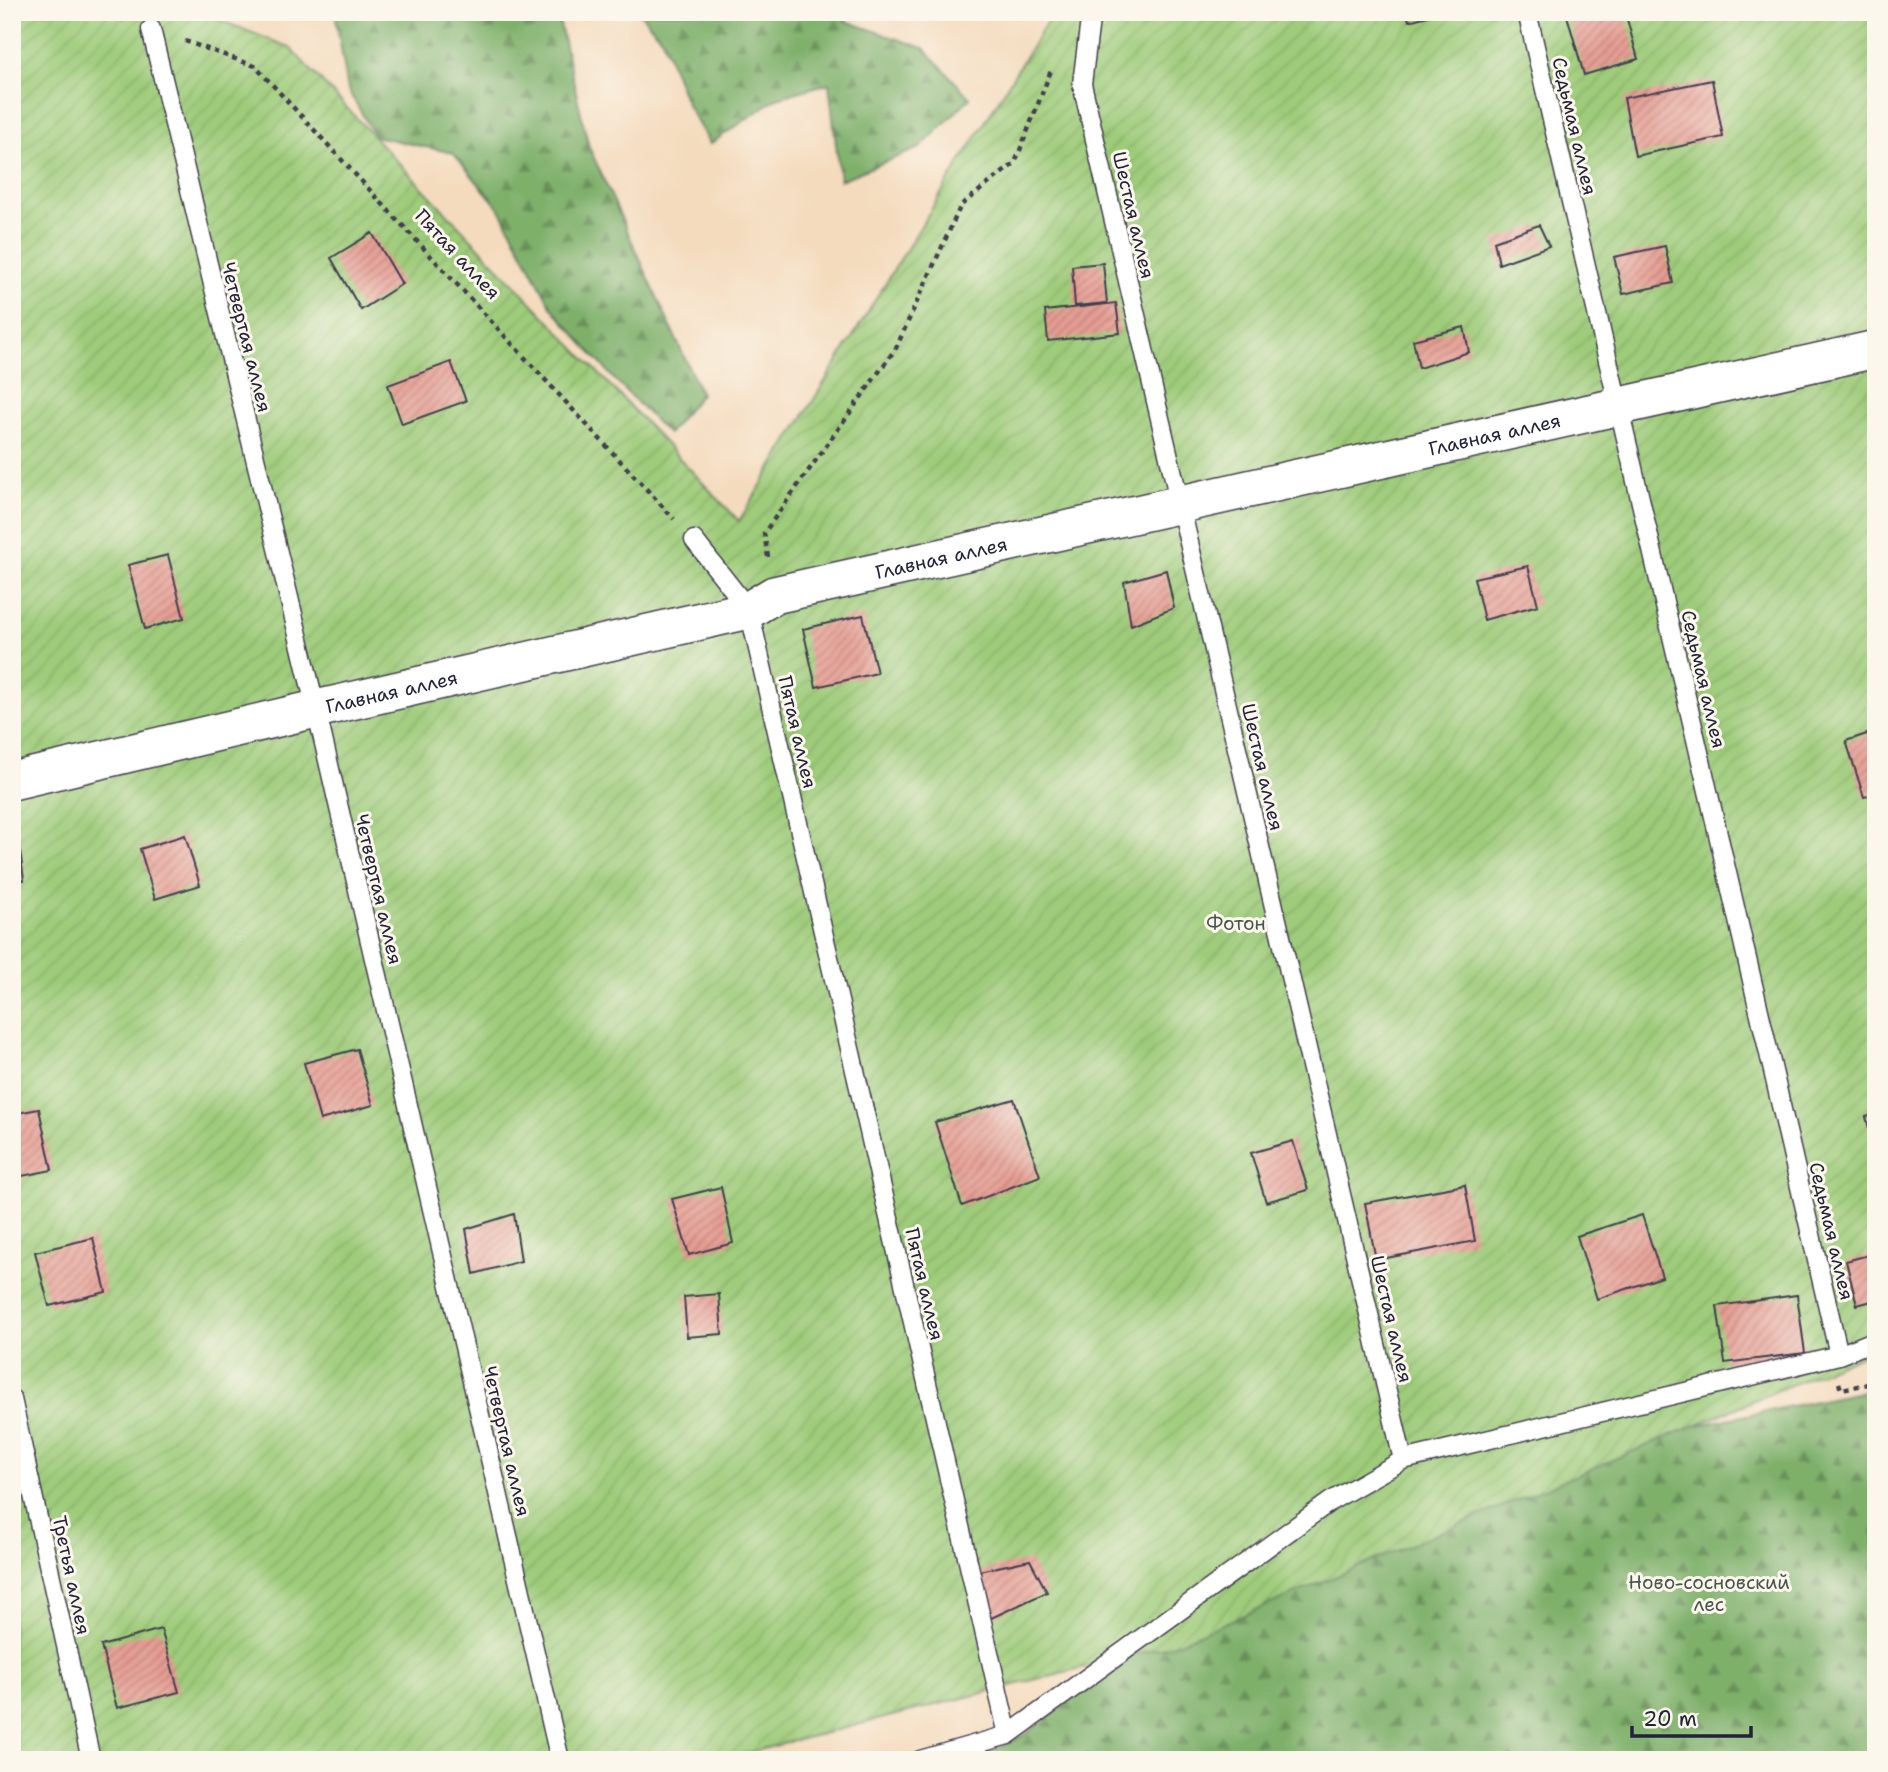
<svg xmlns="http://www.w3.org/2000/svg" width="1888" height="1772" font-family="'Shantell Sans',sans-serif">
  <defs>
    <pattern id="forest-firs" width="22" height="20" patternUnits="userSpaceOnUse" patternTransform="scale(1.75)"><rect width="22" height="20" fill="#7eb06a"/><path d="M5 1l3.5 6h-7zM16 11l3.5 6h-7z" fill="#678f58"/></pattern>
    <pattern id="garden-furrows" width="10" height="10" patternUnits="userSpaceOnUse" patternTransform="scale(1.75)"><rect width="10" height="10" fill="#9ecc7a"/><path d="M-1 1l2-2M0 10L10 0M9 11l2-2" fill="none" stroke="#88af6a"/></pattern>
    <pattern id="building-hatch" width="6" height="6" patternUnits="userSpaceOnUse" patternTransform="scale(1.75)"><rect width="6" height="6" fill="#e69d93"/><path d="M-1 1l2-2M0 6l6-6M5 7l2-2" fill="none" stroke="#ba8079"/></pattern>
  </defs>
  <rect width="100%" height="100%" fill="#fbf7ec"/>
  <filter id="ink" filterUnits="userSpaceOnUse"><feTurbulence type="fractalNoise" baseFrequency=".0143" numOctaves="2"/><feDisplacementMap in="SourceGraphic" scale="14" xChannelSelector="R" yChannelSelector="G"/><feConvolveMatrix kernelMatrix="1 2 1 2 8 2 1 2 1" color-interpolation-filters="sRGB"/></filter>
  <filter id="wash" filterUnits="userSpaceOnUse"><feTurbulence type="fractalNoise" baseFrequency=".00686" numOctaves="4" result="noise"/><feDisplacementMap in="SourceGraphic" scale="28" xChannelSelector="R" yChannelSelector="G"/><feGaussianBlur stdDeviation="1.57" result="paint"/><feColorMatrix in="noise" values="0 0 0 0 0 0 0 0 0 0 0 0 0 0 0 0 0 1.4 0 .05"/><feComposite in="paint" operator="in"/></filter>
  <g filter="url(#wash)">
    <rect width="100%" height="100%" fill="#f4dbbe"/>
    <!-- forest -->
    <path fill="url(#forest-firs)" stroke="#506952" stroke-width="2" d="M335 12H557L589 147 701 394 668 434 615 380 552 308 500 209 453 153 375 136 348 90Z
      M639 12H840L846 21 924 48 970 98 920 148 840 180 829 83 777 98 710 144 687 105 662 39Z
      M1876 1387V1760H976L1024 1735 1273 1549 1668 1431 1870 1390Z"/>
    <!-- garden -->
    <path fill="url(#garden-furrows)" stroke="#60775a" stroke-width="2" d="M12 12H199L289 47 739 521 1053 12H1876V1349L1175 1644 719 1760H12Z"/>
    <g id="blocks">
      <!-- building -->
      <path fill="url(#building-hatch)" d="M1407 12H1439V13L1409 21Z
        M1566 12H1625L1638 59 1584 75Z
        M1712 80 1723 137 1635 156 1624 98Z
        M1539 225 1549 246 1499 264 1494 241Z
        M372 233 402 284 361 310 331 258Z
        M1665 246 1673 283 1623 294 1614 257Z
        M1103 263 1107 303 1075 306 1072 266Z
        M1116 303 1120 333 1048 341 1045 311Z
        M1464 327 1469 352 1419 368 1413 340Z
        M451 362 466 401 402 424 388 385Z
        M168 555 184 618 145 629 128 565Z
        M1528 566 1538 605 1484 620 1474 578Z
        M1166 570 1174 608 1131 625 1124 582Z
        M863 615 877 673 816 687 803 629Z
        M1876 731V794L1864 797 1846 741Z
        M14 805 24 880 12 882V806Z
        M185 835 200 885 155 899 140 849Z
        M357 1049 373 1105 320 1120 304 1063Z
        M1014 1099 1040 1176 962 1206 935 1122Z
        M39 1109 52 1170 12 1178V1114Z
        M1876 1114V1151H1875L1866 1117Z
        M1293 1141 1308 1190 1266 1202 1251 1153Z
        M1465 1185 1475 1241 1376 1260 1365 1203Z
        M721 1187 733 1243 689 1255 672 1199Z
        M514 1214 521 1261 474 1274 466 1229Z
        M1642 1215 1662 1277 1597 1299 1577 1236Z
        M93 1238 106 1292 49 1306 35 1252Z
        M1876 1253V1300L1857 1305 1846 1261Z
        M719 1294 722 1334 687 1337 684 1297Z
        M1797 1295 1805 1353 1725 1363 1717 1306Z
        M1030 1560 1047 1592 989 1619 979 1571Z
        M161 1629 179 1692 117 1708 101 1646Z"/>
    </g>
  </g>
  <g filter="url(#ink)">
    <use href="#blocks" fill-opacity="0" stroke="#423e4f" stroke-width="2"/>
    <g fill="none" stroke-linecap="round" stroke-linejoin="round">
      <!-- service casing -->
      <g stroke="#423e4f" stroke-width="21">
        <path id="service" d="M1091 12 1082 84 1403 1460
          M1527 12 1839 1355
          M151 29 316 709 560 1760
          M694 540 749 610 1008 1735
          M12 1399 91 1760
          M920 1760 1008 1735 1331 1501 1403 1460 1839 1355 1876 1340"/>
      </g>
      <!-- minor casing -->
      <g stroke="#423e4f" stroke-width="40">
        <g id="minor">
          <path id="s1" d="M12 781 316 709 749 610 774 595 1876 349"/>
        </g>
      </g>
      <!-- path -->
      <path stroke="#423e4f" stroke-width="4.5" stroke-dasharray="5 5" stroke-linecap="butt" d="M104 12 124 20
        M185 41 255 66 674 519
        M768 557 764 533 896 348 961 205 1015 163 1052 68
        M1839 1383 1841 1389 1869 1384"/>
      <!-- service -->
      <use href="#service" stroke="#fff" stroke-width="18"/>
      <!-- minor -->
      <use href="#minor" stroke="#fff" stroke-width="37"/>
    </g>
  </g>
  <g text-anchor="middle" stroke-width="6" stroke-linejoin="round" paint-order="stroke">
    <!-- street labels -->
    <g font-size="19" fill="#22223b" stroke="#fbf7ec">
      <text transform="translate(1575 126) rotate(77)" y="7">Седьмая аллея</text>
      <text transform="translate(1134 215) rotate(77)" y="7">Шестая аллея</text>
      <text transform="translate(458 254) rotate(47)" y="7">Пятая аллея</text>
      <text transform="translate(247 337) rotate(76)" y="7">Четвертая аллея</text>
      <text dy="7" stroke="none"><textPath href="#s1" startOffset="1524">Главная аллея</textPath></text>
      <text dy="7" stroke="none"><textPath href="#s1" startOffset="957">Главная аллея</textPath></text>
      <text transform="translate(1704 679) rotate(77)" y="7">Седьмая аллея</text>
      <text dy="7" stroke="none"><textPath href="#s1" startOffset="390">Главная аллея</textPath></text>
      <text transform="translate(798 732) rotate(77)" y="7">Пятая аллея</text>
      <text transform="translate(1263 767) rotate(77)" y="7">Шестая аллея</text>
      <text transform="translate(379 889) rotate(77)" y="7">Четвертая аллея</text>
      <text transform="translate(1832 1231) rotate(77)" y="7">Седьмая аллея</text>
      <text transform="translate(925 1284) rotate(77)" y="7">Пятая аллея</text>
      <text transform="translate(1392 1319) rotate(77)" y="7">Шестая аллея</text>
      <text transform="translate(507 1441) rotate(77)" y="7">Четвертая аллея</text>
      <text transform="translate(72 1575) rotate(78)" y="7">Третья аллея</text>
    </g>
    <!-- park labels -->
    <g font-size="19" fill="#47554e" stroke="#fbf7ec">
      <text x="1236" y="930">Фотон</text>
      <text x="1709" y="1589">Ново-сосновский<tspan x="1709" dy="22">лес</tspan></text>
    </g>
  </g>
  <!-- margin -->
  <rect width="1888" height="1772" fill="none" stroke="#fbf7ec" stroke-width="42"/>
  <!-- scale -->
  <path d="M1632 1726v10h119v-10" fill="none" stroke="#22223b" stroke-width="3.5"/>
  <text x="1643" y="1726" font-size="21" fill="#22223b" stroke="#fbf7ec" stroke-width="5" paint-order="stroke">20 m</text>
</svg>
